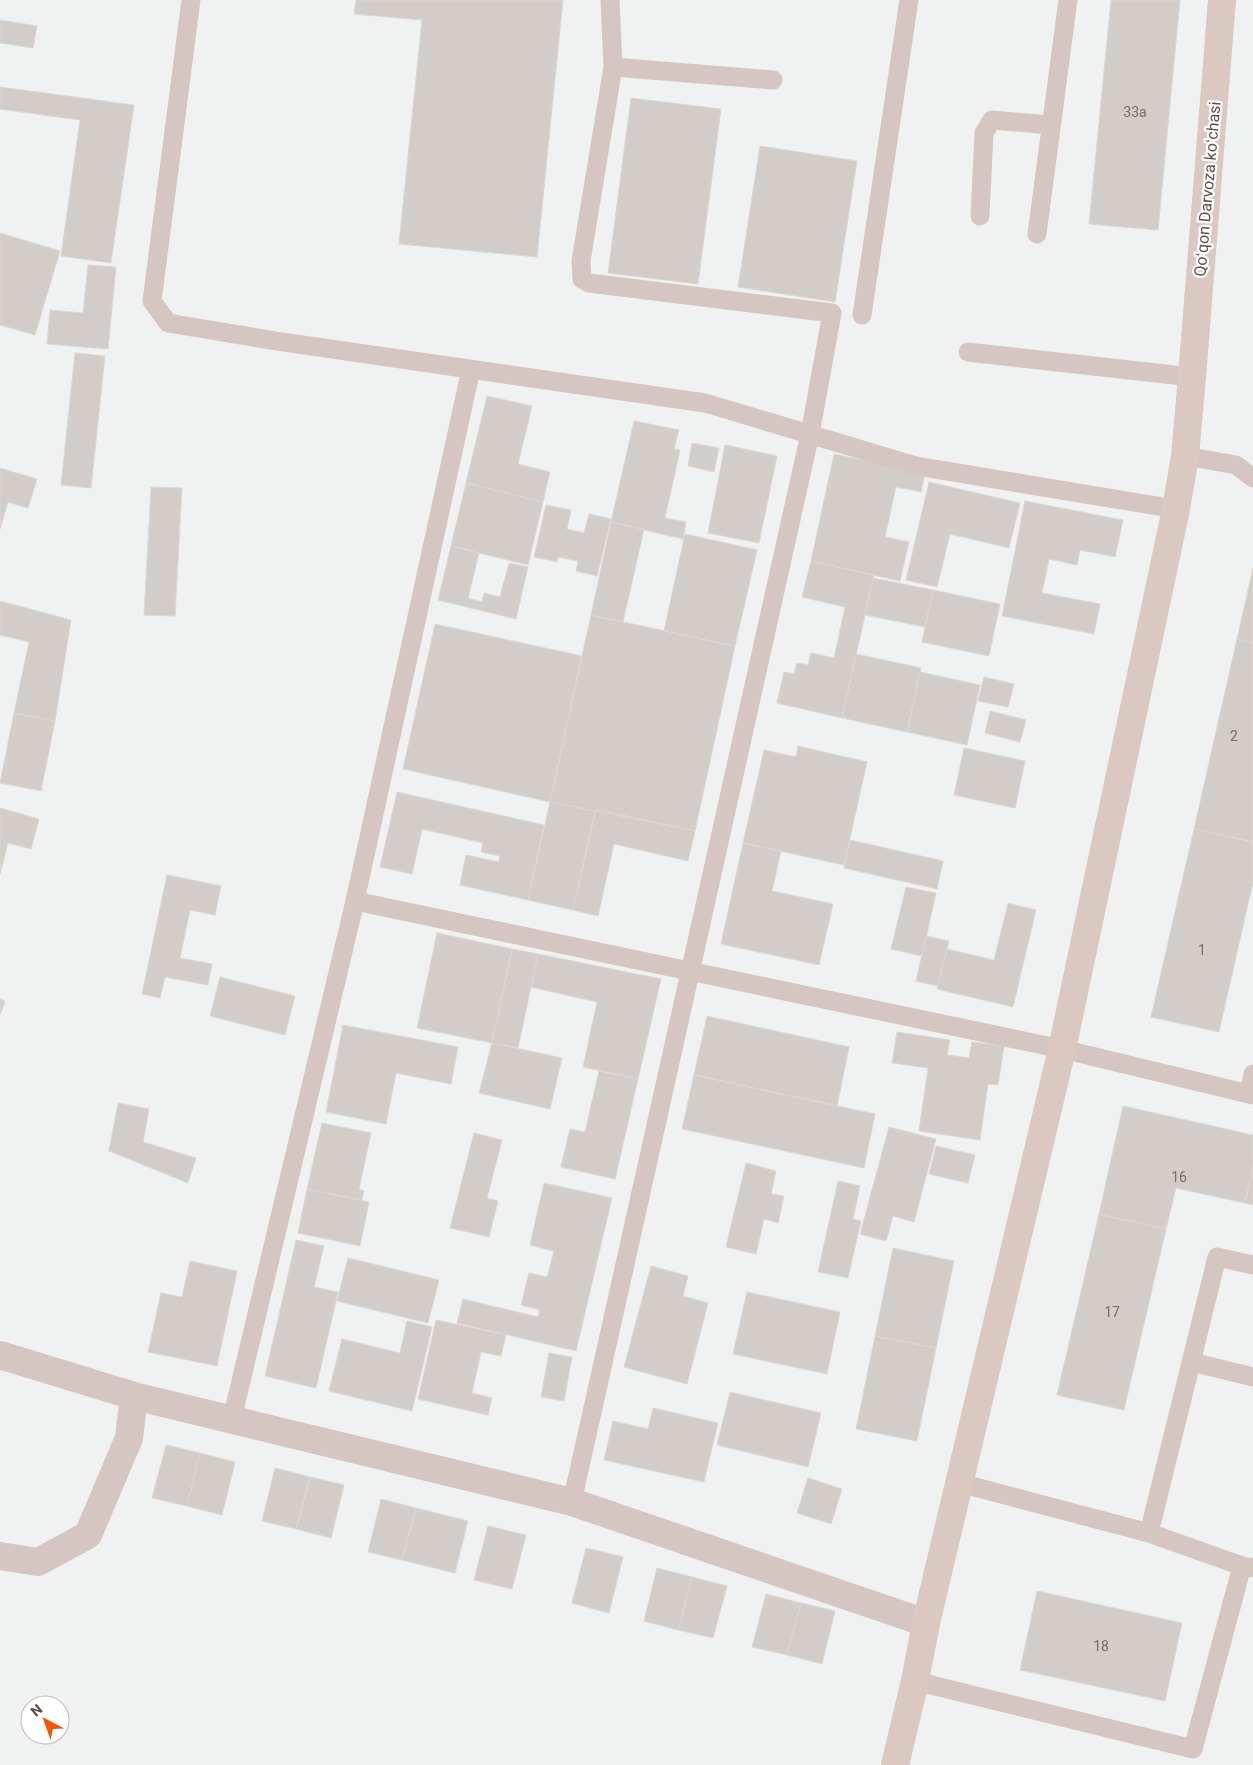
<svg xmlns="http://www.w3.org/2000/svg" width="1253" height="1765" font-family="Roboto,sans-serif">
  <rect width="100%" height="100%" fill="#f0f2f2"/>
  <!-- building -->
  <path fill="#d3cdc9" stroke="#dcd7d3" d="M356 0H563L537 257 399 244 422 20 354 14Z
    M1111 0H1180L1158 230 1089 224Z
    M0 20 37 26 33 48 0 43Z
    M0 87 134 105 111 263 61 256 80 120 0 109Z
    M631 98 721 109 698 284 608 273Z
    M760 146 857 161 835 302 738 287Z
    M0 233 60 251 35 335 0 325Z
    M88 265 116 267 108 349 47 344 50 310 83 313Z
    M75 353 105 356 91 488 61 485Z
    M487 396 532 406 518 464 550 472 543 502 466 483Z
    M634 421 679 430 674 449 680 450 665 518 686 522 683 539 611 522Z
    M692 443 719 448 714 472 688 466Z
    M725 445 777 456 759 543 708 533Z
    M834 454 925 473 921 492 896 487 885 537 909 542 900 581 811 561Z
    M0 468 37 479 28 508 8 502 0 529Z
    M929 482 1020 503 1009 548 950 534 937 587 906 580Z
    M466 483 543 502 528 565 451 546Z
    M151 487 182 488 175 616 144 615Z
    M1025 501 1123 520 1115 557 1080 550 1077 565 1049 559 1042 593 1100 604 1094 634 1002 616Z
    M546 505 571 510 567 529 584 533 589 514 611 519 597 576 576 571 578 561 558 557 557 562 534 557Z
    M611 522 644 529 623 622 591 615Z
    M685 534 757 550 735 646 664 631Z
    M451 546 479 553 468 598 482 602 484 593 500 597 509 563 528 567 516 619 438 600Z
    M811 561 874 575 842 718 777 703 784 672 794 674 797 663 808 665 811 653 834 658 845 607 802 597Z
    M1253 568V643L1237 639Z
    M873 578 933 590 925 627 865 615Z
    M933 590 1000 604 989 656 922 642Z
    M0 601 71 620 55 721 14 713 29 642 0 635Z
    M591 615 735 646 695 831 550 802Z
    M435 624 582 656 550 802 403 769Z
    M1237 639 1253 643V842L1194 829Z
    M856 654 921 668 907 732 842 718Z
    M920 672 980 685 967 745 907 732Z
    M984 677 1014 684 1008 707 978 701Z
    M990 711 1026 720 1020 742 985 733Z
    M14 713 55 721 41 791 0 783Z
    M798 746 867 762 844 865 743 843 764 750 796 757Z
    M964 748 1025 761 1015 808 954 795Z
    M397 792 544 825 528 900 460 885 466 855 499 862 500 856 481 852 483 843 422 829 412 874 380 867Z
    M550 802 595 811 573 910 528 900Z
    M0 808 39 819 31 849 8 843 0 874Z
    M596 809 695 831 688 861 614 844 598 916 573 910Z
    M1194 829 1253 842V882L1219 1032 1151 1017Z
    M850 840 943 861 937 889 844 868Z
    M743 843 781 851 772 891 833 904 819 965 721 944Z
    M167 875 221 886 215 915 190 910 180 958 212 964 208 985 165 977 160 998 142 994Z
    M906 887 936 893 922 956 891 949Z
    M1008 903 1036 910 1013 1007 937 989 947 949 994 960Z
    M437 933 512 949 492 1043 417 1028Z
    M926 936 949 941 938 986 916 981Z
    M512 949 538 954 518 1048 492 1043Z
    M538 954 661 979 638 1079 583 1067 597 1002 531 987Z
    M220 977 295 996 285 1035 210 1016Z
    M0 999 5 1001 0 1015Z
    M707 1016 849 1047 837 1106 694 1075Z
    M343 1025 458 1047 451 1084 396 1073 386 1124 326 1112Z
    M897 1032 950 1040 947 1055 969 1058 972 1042 1004 1046 998 1085 988 1084 980 1140 919 1131 928 1068 892 1063Z
    M492 1043 562 1058 550 1109 479 1093Z
    M599 1071 638 1079 615 1179 561 1167 570 1129 585 1132Z
    M694 1075 875 1114 864 1168 682 1129Z
    M118 1103 149 1109 143 1142 196 1158 188 1183 109 1151Z
    M1123 1106 1253 1135V1166L1245 1203 1176 1188 1166 1229 1099 1214Z
    M322 1123 371 1133 359 1189 364 1191 362 1200 307 1189Z
    M889 1127 936 1139 914 1222 893 1216 886 1241 860 1234Z
    M474 1133 502 1140 487 1198 498 1201 489 1237 450 1228Z
    M936 1146 975 1155 968 1183 929 1174Z
    M746 1163 776 1171 771 1194 784 1196 778 1223 764 1219 756 1254 726 1247Z
    M1253 1166V1205L1245 1203Z
    M838 1181 860 1186 853 1219 861 1221 848 1278 818 1272Z
    M544 1183 612 1198 576 1351 457 1323 463 1299 538 1317 540 1310 521 1305 529 1273 547 1277 554 1251 530 1245Z
    M307 1189 369 1202 360 1246 298 1233Z
    M1099 1214 1166 1229 1124 1410 1057 1395Z
    M296 1240 324 1246 314 1287 338 1292 316 1388 265 1376Z
    M893 1248 954 1261 936 1348 875 1336Z
    M348 1258 439 1280 428 1323 337 1301Z
    M190 1261 237 1271 217 1366 148 1352 161 1293 182 1297Z
    M651 1266 688 1276 683 1296 708 1303 687 1384 624 1367Z
    M747 1292 840 1312 827 1374 733 1354Z
    M436 1320 506 1335 501 1356 481 1352 472 1393 492 1398 488 1415 418 1399Z
    M407 1321 432 1327 412 1411 329 1391 342 1339 400 1353Z
    M875 1336 936 1348 917 1441 856 1429Z
    M549 1353 572 1357 564 1401 541 1397Z
    M730 1392 821 1413 808 1467 717 1445Z
    M653 1408 718 1423 704 1482 604 1460 613 1421 648 1429Z
    M166 1445 200 1453 187 1506 152 1498Z
    M200 1453 235 1462 222 1515 187 1506Z
    M275 1468 310 1477 296 1529 262 1521Z
    M310 1477 344 1485 331 1538 296 1529Z
    M808 1478 842 1489 831 1524 797 1513Z
    M381 1499 416 1508 402 1560 368 1552Z
    M416 1508 468 1521 455 1573 402 1560Z
    M488 1526 526 1535 512 1589 474 1580Z
    M586 1548 623 1557 609 1613 572 1603Z
    M657 1568 692 1577 678 1630 644 1621Z
    M692 1577 727 1586 713 1638 678 1630Z
    M1037 1591 1182 1623 1165 1701 1020 1670Z
    M766 1594 801 1603 787 1655 752 1647Z
    M801 1603 835 1611 822 1664 787 1655Z"/>
  <g fill="none" stroke-linecap="round" stroke-linejoin="round">
    <!-- lane -->
    <path stroke="#d6c6c2" stroke-width="19" d="M191 0 152 301 168 323 276 341 705 403 916 466 1176 509
      M613 67 773 80
      M980 216 984 133 992 120 1051 125
      M1037 234 1068 0
      M862 315 909 0
      M968 352 1192 377
      M1185 456 1236 465 1253 478
      M355 901 1062 1049 1249 1094
      M1253 1074 1249 1094 1253 1095
      M1192 1362 1253 1377
      M232 1419 355 901 471 369
      M960 1483 1149 1533 1242 1566
      M572 1502 810 434 832 313 589 283 582 279 581 261 613 67 610 0
      M1149 1533 1217 1257 1253 1265
      M915 1681 1193 1749 1242 1566 1253 1568"/>
    <!-- street -->
    <path stroke="#d6c6c2" stroke-width="28" d="M0 1355 134 1396 572 1502 926 1623
      M0 1556 38 1562 88 1535 129 1438 134 1396"/>
    <!-- secondary -->
    <path stroke="#dac8c1" stroke-width="28" d="M895 1765 915 1681 926 1623 1062 1049 1176 509 1185 456 1192 377 1222 0"/>
  </g>
  <g text-anchor="middle" stroke-width="4.5" stroke-linejoin="round" paint-order="stroke">
    <!-- number labels -->
    <g font-size="14" fill="#7c6c67">
      <text x="1135" y="117">33а</text>
      <text x="1234" y="741">2</text>
      <text x="1202" y="955">1</text>
      <text x="1179" y="1182">16</text>
      <text x="1112" y="1317">17</text>
      <text x="1101" y="1651">18</text>
    </g>
    <!-- street labels -->
    <g font-size="16" fill="#5f4c46" stroke="#fff">
      <text transform="translate(1207 189) rotate(-85)" y="6">Qoʻqon Darvoza koʻchasi</text>
    </g>
  </g>
  <!-- north arrow -->
  <g transform="translate(45 1720) rotate(319)"><circle r="24" fill="#ffffff" stroke="#bfb7b5"/>
  <path d="M0-4L9 19L0 12L-9 19Z" fill="#f45508"/>
  <text y="-8" font-size="14" font-weight="bold" text-anchor="middle" fill="#5f4c46">N</text>
  </g>
</svg>
